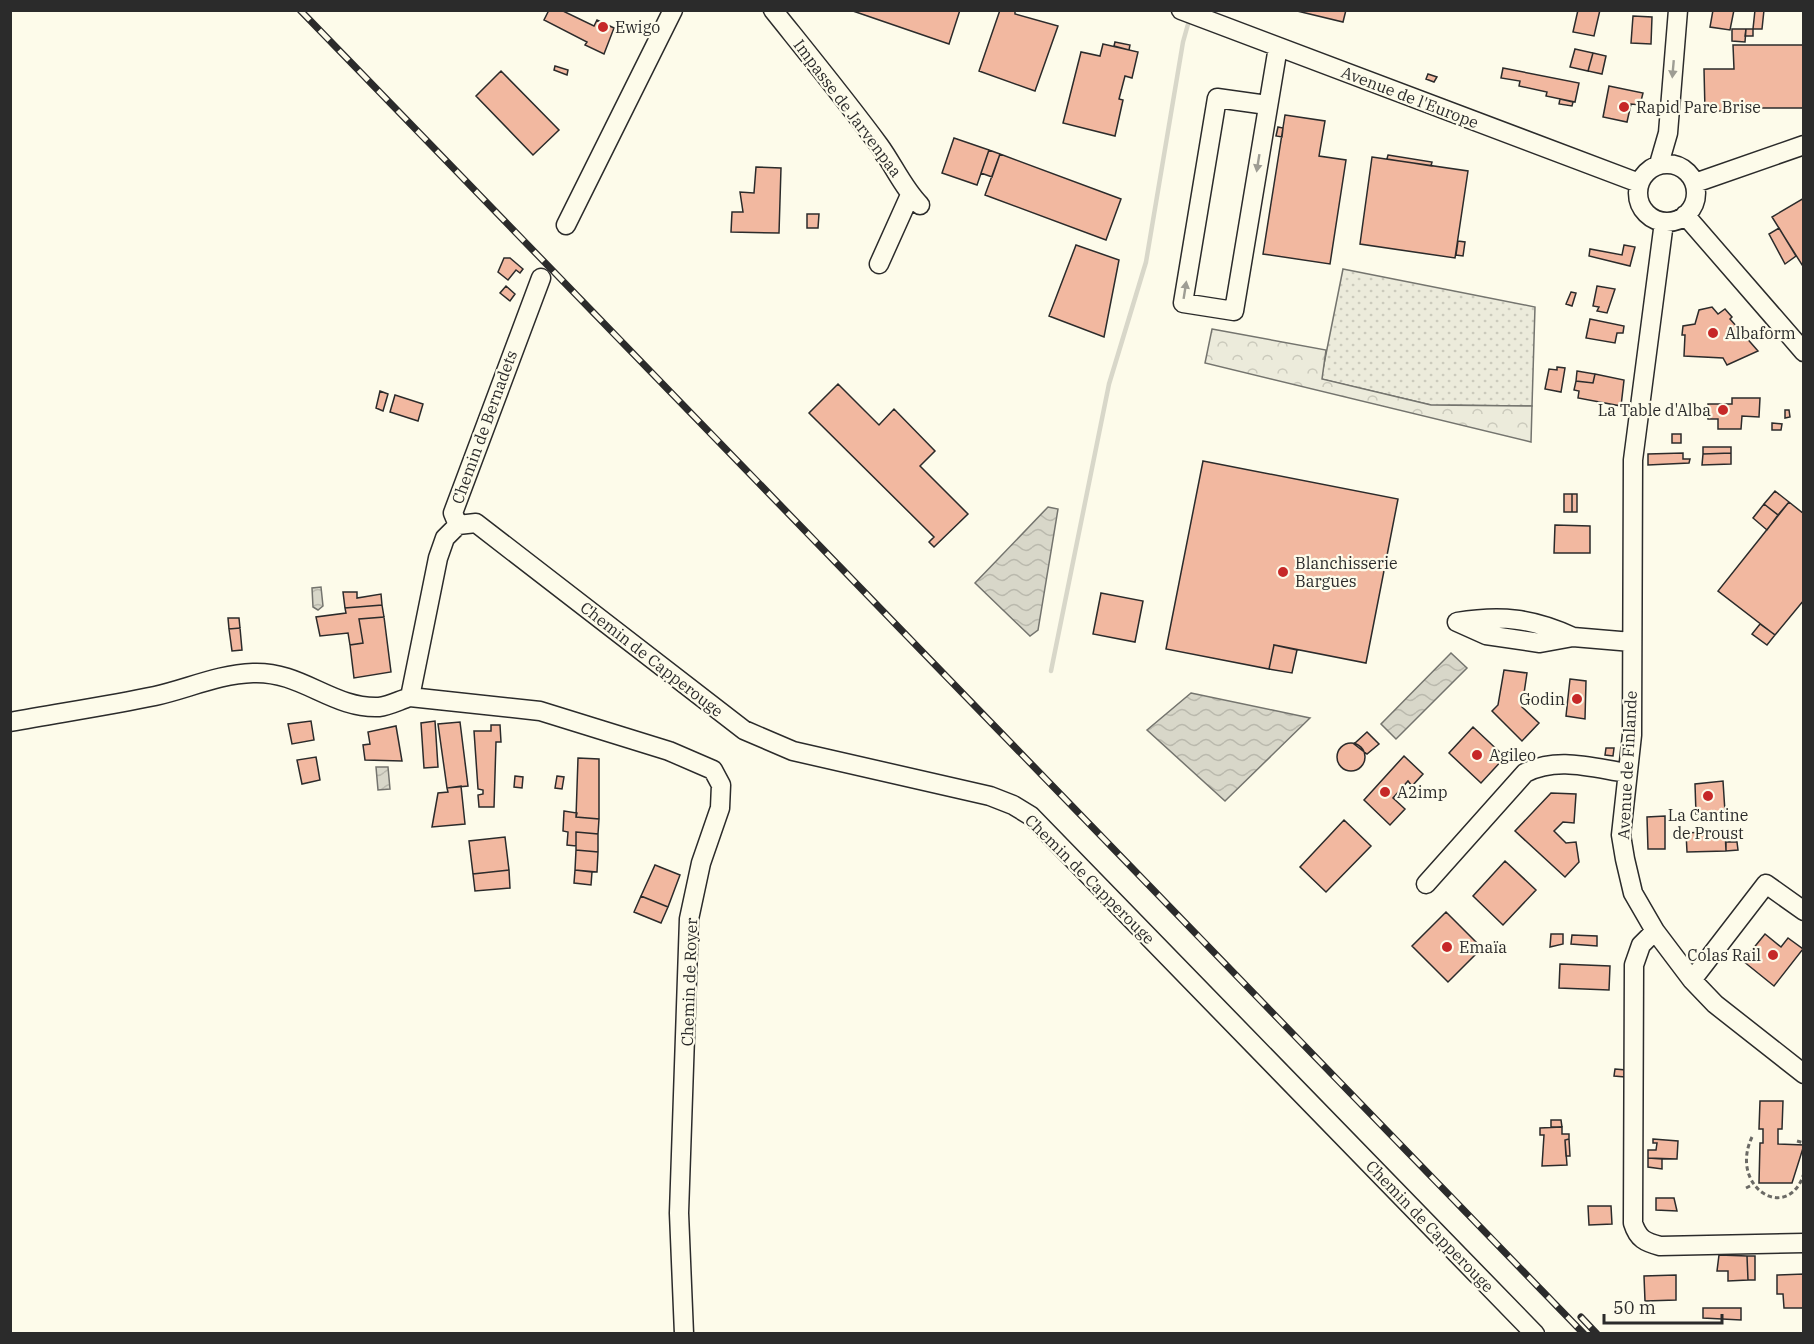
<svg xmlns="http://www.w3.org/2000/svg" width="1814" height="1344" font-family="'IBM Plex Serif',serif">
  <defs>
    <pattern id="green-dots" width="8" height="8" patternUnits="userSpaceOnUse" patternTransform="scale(1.5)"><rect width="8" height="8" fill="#ecebdb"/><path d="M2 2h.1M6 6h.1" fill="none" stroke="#cbcabc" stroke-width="1.8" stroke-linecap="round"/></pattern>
    <pattern id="forest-crowns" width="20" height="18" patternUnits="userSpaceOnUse" patternTransform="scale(1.5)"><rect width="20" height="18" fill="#ecebdb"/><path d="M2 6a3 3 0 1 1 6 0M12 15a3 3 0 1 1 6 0" fill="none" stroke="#cbcabc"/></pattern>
    <pattern id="water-waves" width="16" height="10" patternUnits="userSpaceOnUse" patternTransform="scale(1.5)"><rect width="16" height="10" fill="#d8d7c9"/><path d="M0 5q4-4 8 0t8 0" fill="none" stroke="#bab9ad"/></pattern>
  </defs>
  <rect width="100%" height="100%" fill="#fdfbea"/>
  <!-- green -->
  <path fill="url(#green-dots)" stroke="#74746e" stroke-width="1.5" d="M1343 269 1535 307 1532 406 1431 405 1321 379Z"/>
  <!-- forest -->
  <path fill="url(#forest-crowns)" stroke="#74746e" stroke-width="1.5" d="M1212 329 1326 350 1322 379 1431 405 1532 406 1531 442 1205 363Z"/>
  <!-- water -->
  <path fill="url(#water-waves)" stroke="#74746e" stroke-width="1.5" d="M1048 507 1058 509 1038 630 1030 636 975 583Z
    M321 587 323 606 318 610 313 607 312 588Z
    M1451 653 1467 668 1396 739 1381 724Z
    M1191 693 1310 718 1225 801 1147 730Z
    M376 767H388L390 789 378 790Z"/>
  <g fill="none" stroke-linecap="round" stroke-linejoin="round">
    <!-- stream -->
    <path stroke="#d8d7c9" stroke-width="4.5" d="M1051 671 1109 384 1146 262 1183 42 1190 17"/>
  </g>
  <!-- building -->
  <path fill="#f2b8a0" stroke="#2b2b2b" stroke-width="1.5" d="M549 10H561L594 26 597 20 614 28 604 54 585 45 587 42 544 20Z
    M850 10H960L949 44Z
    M1000 10H1015V14L1058 26 1035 91 979 71Z
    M1293 10H1346L1343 22Z
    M1578 10H1600L1594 36 1573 32Z
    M1713 10H1734L1730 30 1710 27Z
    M1755 10H1764L1762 29H1753Z
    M1633 16 1652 17 1651 44 1631 43Z
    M1732 29H1746L1745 42 1732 41Z
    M1746 29H1753V36H1745Z
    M1115 42 1130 45 1129 50 1114 46Z
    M1103 44 1138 52 1132 78 1125 76 1119 99 1123 100 1115 136 1063 123 1081 52 1100 56Z
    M1733 45H1804V108H1731V111H1705L1704 69H1734Z
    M1575 49 1593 53 1588 71 1570 67Z
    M1593 53 1606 56 1602 74 1588 71Z
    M555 66 568 70 567 75 554 70Z
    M1503 68 1579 83 1575 102 1546 96 1547 92 1519 86 1520 81 1501 78Z
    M501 71 559 130 533 155 476 96Z
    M1428 74 1437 77 1434 82 1426 79Z
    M1609 86 1643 93 1640 105 1631 104 1627 122 1603 117Z
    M1560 99 1573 102 1572 106 1559 104Z
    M1285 115 1325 121 1319 156 1346 160 1330 264 1263 254Z
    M1278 127 1283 128 1282 137 1276 136Z
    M954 138 989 150 977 185 942 173Z
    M989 150 1000 154 992 177 981 173Z
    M1000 154 1121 199 1106 240 985 195Z
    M1388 155 1432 162 1431 166 1387 159Z
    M1372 157 1468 171 1455 258 1360 244Z
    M756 167 781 168 779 233 731 232 732 212H743L740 192 754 193Z
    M1804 198V268L1772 217Z
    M807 214H819L818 228H807Z
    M1779 228 1796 256 1785 264 1769 234Z
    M1458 241 1465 242 1463 256 1456 255Z
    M1076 245 1119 260 1104 337 1049 316Z
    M1624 245 1635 247 1630 266 1589 256 1590 249 1622 255Z
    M504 258H510L523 269 520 273 516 270 508 280 498 272Z
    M506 286 515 294 510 301 500 293Z
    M1597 286 1615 289 1607 313 1597 311 1599 307 1593 306Z
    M1571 292 1576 293 1572 306 1566 304Z
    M1712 307 1718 314 1725 309 1732 317 1730 319 1758 351 1727 365 1723 358 1684 356 1685 335H1682L1683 326 1695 324 1699 310Z
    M1590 319 1624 326 1623 333H1617L1615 343 1586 338Z
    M1557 367 1565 368 1561 392 1545 389 1549 369 1557 370Z
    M1577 371 1595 374 1593 383 1576 381Z
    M1595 374 1624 380 1621 406 1578 398 1579 391 1574 390 1576 381 1593 383Z
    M838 384 879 425 894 409 935 451 920 466 968 514 934 547 929 542 934 537 809 413Z
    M380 391 388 394 383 411 376 408Z
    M395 395 423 404 418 421 390 412Z
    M1732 398H1760L1759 417 1742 416 1741 429H1718V419H1708V404H1732Z
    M1785 410H1789L1790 417 1785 418Z
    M1772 423 1782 424 1781 430H1772Z
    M1672 434H1681V443H1672Z
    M1703 447H1731V453L1703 454Z
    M1683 453V459H1690L1689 463 1648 465V454Z
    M1731 453V464L1702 465 1703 454Z
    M1203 461 1398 499 1366 663 1274 645 1269 669 1166 649Z
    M1775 491 1789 502 1778 515 1764 504Z
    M1564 494H1572V512H1564Z
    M1572 494H1577V512H1572Z
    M1789 502 1804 514V600L1775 635 1718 591Z
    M1764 504 1778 515 1767 530 1753 518Z
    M1555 525 1590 526V553H1554Z
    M343 592H357V598L381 594 382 605 345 608Z
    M1101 593 1143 601 1135 642 1093 634Z
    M382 605 384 617 359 619 363 643 350 645 348 633 320 636 316 617 346 613 345 608Z
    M384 617 391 672 354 678 350 645 363 643 359 619Z
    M228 618H239L240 628 229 629Z
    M1760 624 1775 635 1767 645 1752 634Z
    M240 628 242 650 232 651 229 629Z
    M1274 645 1297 650 1292 673 1269 669Z
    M1504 670 1527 673 1522 707 1539 723 1522 741 1492 711 1498 705Z
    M1570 679 1586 681 1585 719 1566 716Z
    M311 721 314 740 292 744 288 724Z
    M435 721 438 767 424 768 421 723Z
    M460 722 468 786 447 788 438 724Z
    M491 725H500L501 742H496L494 807H479L478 795 483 794V790L478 789 474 731H491Z
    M396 726 402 761 365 760 363 745 370 744 368 732Z
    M1473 727 1505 757 1481 783 1449 753Z
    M1367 732 1379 744 1367 754 1354 744Z
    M1337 757a14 14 0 1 1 28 0a14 14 0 1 1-28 0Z
    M1606 748H1614L1613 756 1605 755Z
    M1404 756 1423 774 1412 786 1408 781 1393 798 1405 809 1390 825 1364 800Z
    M316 757 320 780 302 784 297 760Z
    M578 758 599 759V819L576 817Z
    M515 776 523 777 522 788 514 787Z
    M557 776 564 777 562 789 555 788Z
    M1723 781 1725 812 1696 814 1695 784Z
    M461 786 465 824 432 827 438 793 448 792 447 788Z
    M1551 793 1576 794 1574 823 1563 822 1554 831 1566 843 1576 842 1579 862 1565 877 1515 831Z
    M564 811 577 813 576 817 599 819 598 834 576 832V846L567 845 568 832 563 831Z
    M1665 816V849H1648L1647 817Z
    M1344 820 1371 846 1326 892 1300 867Z
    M1725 831 1726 851 1687 852 1686 833Z
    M576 832 598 834V852L576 850Z
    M505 837 509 870 473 874 469 841Z
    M1726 842H1737L1738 850 1726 851Z
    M576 850 598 852 597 872 575 870Z
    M1505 861 1536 890 1503 925 1473 896Z
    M655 865 680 875 668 907 641 896Z
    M509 870 510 888 475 891 473 874Z
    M575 870 592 872 591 885 574 883Z
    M641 896 668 907 661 923 634 912Z
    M1446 912 1482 948 1448 982 1412 946Z
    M1551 934H1563V944L1550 947Z
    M1765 934 1781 947 1788 938 1803 949 1774 986 1743 961Z
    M1572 935 1597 936V946L1571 944Z
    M1560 964 1610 966 1609 990 1559 988Z
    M1615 1069 1626 1070 1625 1077 1614 1076Z
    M1760 1101H1783L1782 1129H1778V1144L1804 1145 1792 1183H1759L1760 1143H1763V1129H1759Z
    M1551 1120H1561L1562 1127H1551Z
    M1562 1127V1134H1569V1139L1565 1140 1567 1165 1542 1166 1544 1135H1540V1128Z
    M1569 1139 1570 1156H1566L1565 1140Z
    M1653 1139 1678 1141 1677 1159 1648 1158V1150H1656L1657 1143H1653Z
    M1648 1158 1662 1159V1169L1648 1167Z
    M1656 1198H1674L1677 1211 1656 1210Z
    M1588 1206H1611L1612 1224 1589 1225Z
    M1719 1255 1747 1256 1748 1280 1728 1281V1271H1717Z
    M1747 1256H1755V1280H1748Z
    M1804 1274V1308H1784L1783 1294H1777V1275Z
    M1676 1275V1300L1645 1301 1644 1276Z
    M1703 1308H1741V1320L1703 1318Z"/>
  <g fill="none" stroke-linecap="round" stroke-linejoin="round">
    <!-- minor casing -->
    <g stroke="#2b2b2b" stroke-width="21">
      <path id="minor" d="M773 10C809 55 845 99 879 145 893 164 903 188 920 205
        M1181 10 1639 183
        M1267 105 1217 98 1183 303 1234 311 1278 47
        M1638 193a29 29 0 1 1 58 0a29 29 0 1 1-58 0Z
        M1659 164 1668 133 1678 10
        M1695 183 1804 145
        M1685 215 1804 352
        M1664 222 1633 460 1632 735 1621 835 1625 859 1633 893 1655 931 1692 980 1715 1004 1804 1074
        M566 225 673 10
        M879 264 910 195
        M458 525 476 523 744 730 793 751 990 796 1013 805 1031 816 1535 1334
        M1573 637C1532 618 1501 615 1457 622L1486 635 1540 643 1573 637 1632 642
        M410 697 540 711 669 751 713 770 721 785 720 808 701 863 689 919 679 1213 684 1334
        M10 722C59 713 107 706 155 696 187 689 219 674 253 673 302 671 332 709 379 707 389 706 400 700 410 697L438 558 445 538 458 525 453 513 541 278
        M1426 884 1525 773C1557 756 1593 768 1627 773
        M1655 931 1641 945 1634 965 1633 1223C1638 1239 1645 1242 1660 1246L1804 1243
        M1692 980 1766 884 1804 911"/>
    </g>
    <!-- path -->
    <path stroke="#6a6964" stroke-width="3" stroke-dasharray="4.5 3" stroke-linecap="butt" d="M1752 1137C1728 1188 1789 1224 1804 1173
      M1797 1141 1804 1143
      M1746 1188 1752 1185"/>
    <!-- minor -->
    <use href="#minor" stroke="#fdfbea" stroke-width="18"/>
    <!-- rail casing -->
    <g stroke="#2b2b2b" stroke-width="7">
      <path id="rail" d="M300 10 1584 1334
        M1581 1317 1597 1334"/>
    </g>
    <!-- rail -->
    <use href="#rail" stroke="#fdfbea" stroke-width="4.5" stroke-dasharray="14" stroke-linecap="butt"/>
  </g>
  <!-- one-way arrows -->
  <defs><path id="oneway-solid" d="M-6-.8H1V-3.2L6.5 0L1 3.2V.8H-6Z" transform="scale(1.5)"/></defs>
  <g fill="#9e9d94">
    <use href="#oneway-solid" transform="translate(1673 69) rotate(95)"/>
    <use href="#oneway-solid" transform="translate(1258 163) rotate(99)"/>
    <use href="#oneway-solid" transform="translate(1185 290) rotate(-81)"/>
  </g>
  <!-- markers -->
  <g fill="#c62828" stroke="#fdfbea" stroke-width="2">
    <circle cx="603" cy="27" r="6"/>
    <circle cx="1624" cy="107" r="6"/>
    <circle cx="1713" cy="333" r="6"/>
    <circle cx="1723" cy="410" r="6"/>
    <circle cx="1283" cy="572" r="6"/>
    <circle cx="1577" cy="699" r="6"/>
    <circle cx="1477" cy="755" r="6"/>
    <circle cx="1385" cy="792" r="6"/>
    <circle cx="1708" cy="796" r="6"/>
    <circle cx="1447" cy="947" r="6"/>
    <circle cx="1773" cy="955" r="6"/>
  </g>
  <g text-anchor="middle" stroke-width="4.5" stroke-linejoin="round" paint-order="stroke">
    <!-- poi labels -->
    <g font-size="16" fill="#2b2b2b" stroke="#fdfbea" text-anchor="start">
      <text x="615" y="33">Ewigo</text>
      <text x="1636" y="113">Rapid Pare Brise</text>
      <text x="1725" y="339">Albaform</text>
      <text x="1711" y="416" text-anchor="end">La Table d'Alba</text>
      <text x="1295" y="569">Blanchisserie<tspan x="1295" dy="18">Bargues</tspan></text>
      <text x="1565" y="705" text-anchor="end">Godin</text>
      <text x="1489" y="761">Agileo</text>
      <text x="1397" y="798">A2imp</text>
      <text x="1708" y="821" text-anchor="middle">La Cantine<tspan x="1708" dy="18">de Proust</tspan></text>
      <text x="1459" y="953">Emaïa</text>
      <text x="1761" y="961" text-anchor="end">Colas Rail</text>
    </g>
    <!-- street labels -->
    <g font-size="16" fill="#2b2b2b" stroke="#fdfbea">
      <text transform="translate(1410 97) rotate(21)" y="6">Avenue de l'Europe</text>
      <text transform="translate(848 108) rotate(53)" y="6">Impasse de Jarvenpaa</text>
      <text transform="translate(484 427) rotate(-70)" y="6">Chemin de Bernadets</text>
      <text transform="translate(652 659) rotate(38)" y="6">Chemin de Capperouge</text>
      <text transform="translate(1627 765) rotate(-87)" y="6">Avenue de Finlande</text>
      <text transform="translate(1090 879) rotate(45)" y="6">Chemin de Capperouge</text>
      <text transform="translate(689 982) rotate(-88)" y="6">Chemin de Royer</text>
      <text transform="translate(1430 1226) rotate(46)" y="6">Chemin de Capperouge</text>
    </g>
  </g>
  <!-- border -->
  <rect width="1814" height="1344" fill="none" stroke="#2b2b2b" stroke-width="24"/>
  <!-- scale -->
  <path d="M1604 1314v9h118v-9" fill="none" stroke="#2b2b2b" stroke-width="3"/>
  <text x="1613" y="1314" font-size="18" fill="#2b2b2b" stroke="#fdfbea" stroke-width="4.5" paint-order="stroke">50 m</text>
</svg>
